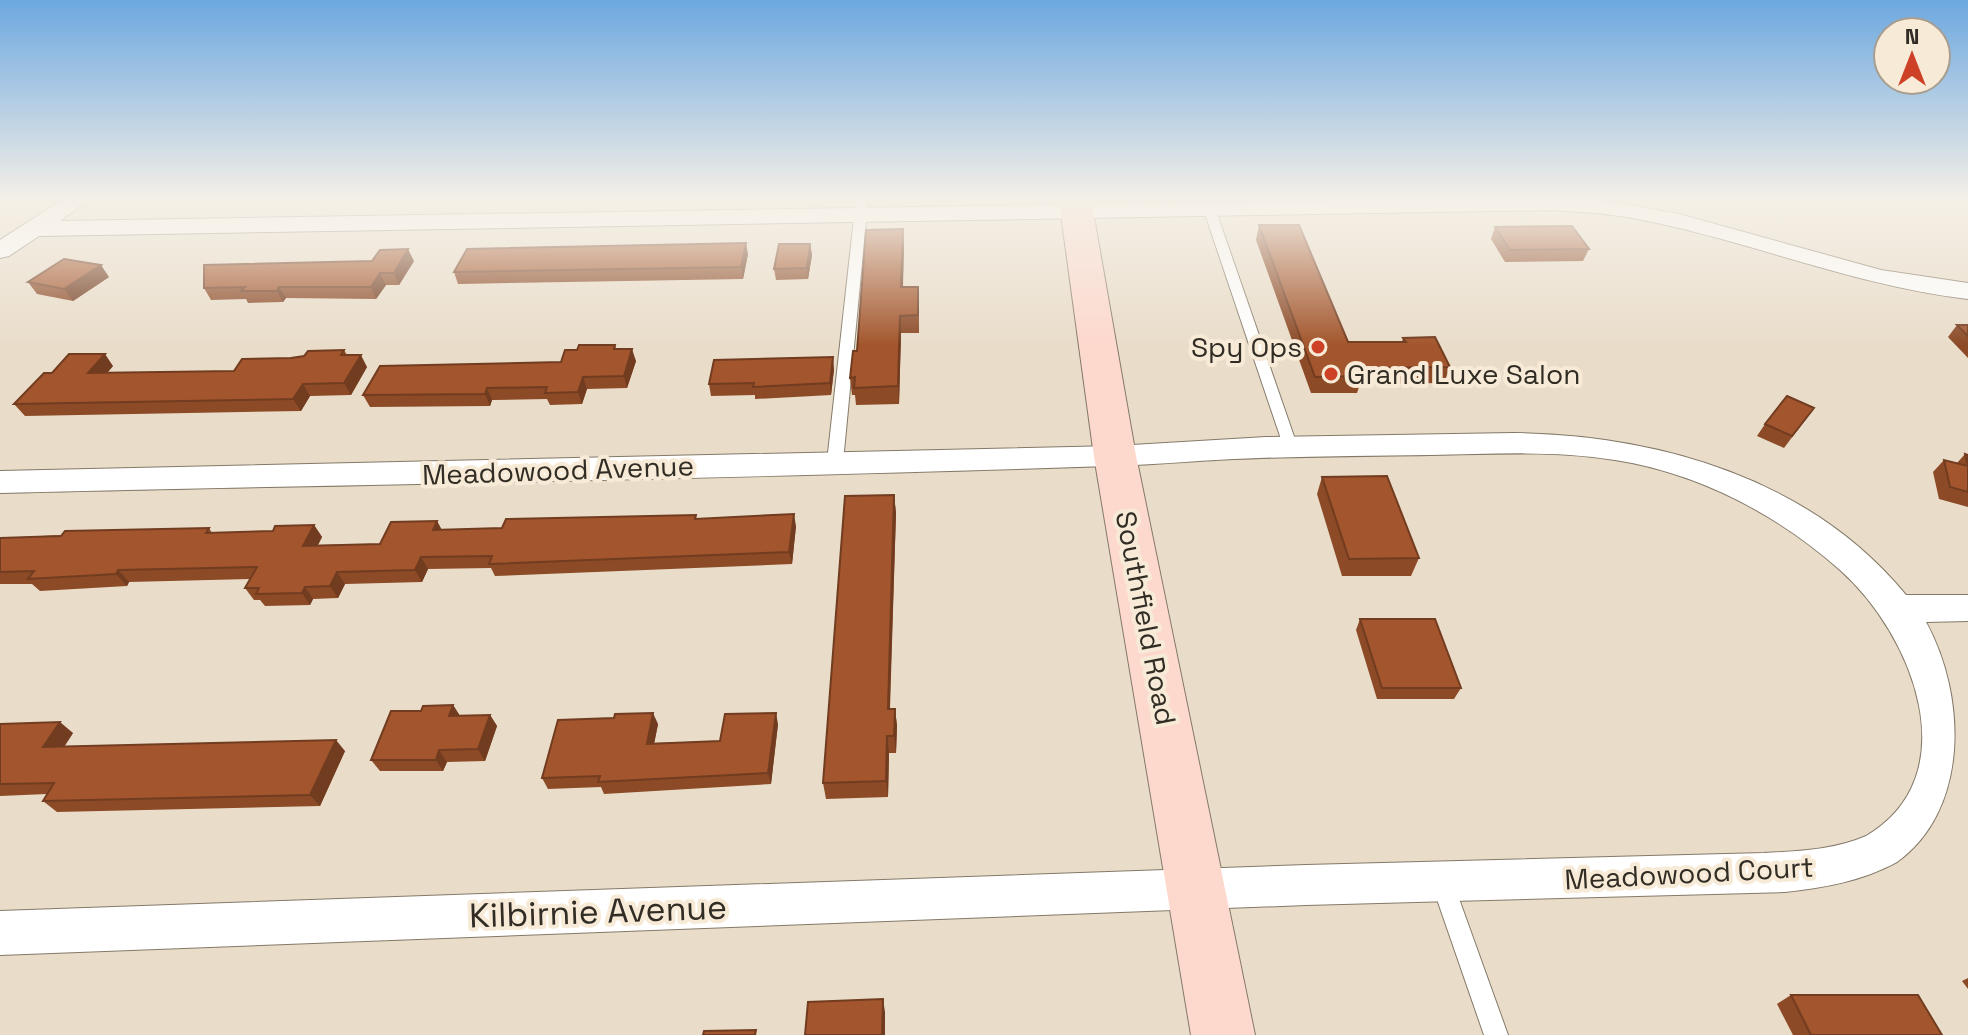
<svg xmlns="http://www.w3.org/2000/svg" width="1968" height="1035" font-family="'Space Grotesk',sans-serif">
  <rect width="100%" height="100%" fill="#e9ddca"/>
  <g fill="none" stroke-linecap="round" stroke-linejoin="round">
    <!-- lane casing -->
    <g stroke="#847968" stroke-width="2">
      <path id="lane" d="M856 200H868L843 462 835 467 827 462Z
        M1209 205 1215 208 1297 445 1295 449 1290 450 1283 445 1203 208Z
        M1442 872 1450 875 1453 882 1508 1035H1484L1431 882 1434 875Z"/>
    </g>
    <!-- street casing -->
    <g stroke="#847968" stroke-width="2">
      <path id="street" d="M62 200H88L60 221 1339 200H1602L1679 214 1881 270 1968 283V299C1849 285 1744 238 1627 217 1603 213 1578 212 1554 210L39 236 9 256 0 258V240Z
        M1514 433C1659 435 1811 479 1906 595H1968V621L1926 622C1968 699 1968 811 1897 862 1862 881 1824 888 1785 892L1306 905 0 955V911L1306 865 1764 853C1797 851 1835 850 1866 836 1968 776 1914 636 1840 570 1777 514 1698 473 1615 460 1554 450 1492 454 1430 455 1365 456 1300 456 1234 459 1192 461 1150 465 1108 466 739 479 369 484 0 493V471L1115 446 1266 437Z"/>
    </g>
    <!-- secondary casing -->
    <g stroke="#847968" stroke-width="2">
      <path id="secondary" d="M1059 200H1091L1136 456 1255 1035H1191L1094 456Z"/>
    </g>
    <!-- lane -->
    <use href="#lane" fill="#fff" fill-rule="evenodd"/>
    <!-- street -->
    <use href="#street" fill="#fff" fill-rule="evenodd"/>
    <!-- secondary -->
    <use href="#secondary" fill="#fdd8cd" fill-rule="evenodd"/>
  </g>
  <!-- wall -->
  <path fill="#8c4a27" d="M1259 225 1348 342H1402L1403 338 1450 367 1444 383 1360 384 1357 393H1311L1256 240Z
    M1495 227 1589 249 1583 261 1505 262 1491 239Z
    M810 244 812 255 808 279 776 280 774 269Z
    M904 246 903 287 919 304V333H901L899 404 856 405 855 395H852L850 378 857 351Z
    M748 254 743 279 458 284 454 272Z
    M414 261 399 285H386L376 299 286 298 283 302 248 303 246 299 211 300 204 288Z
    M109 277 73 301 37 294 28 282Z
    M1957 325H1968V358L1948 337Z
    M615 345 616 349 636 361 627 388 587 389 582 404 550 405 547 399 492 400 490 406 370 407 363 395 561 362 577 350Z
    M344 350 347 355 367 367 351 395 310 396 301 411 25 416 14 404 52 373 113 366 107 373 234 371 291 358Z
    M834 369 831 395 755 399V395L711 396 709 384Z
    M1814 408 1784 448 1757 436 1765 424Z
    M1965 454 1968 455V507L1939 499 1933 472 1944 460 1957 463Z
    M1322 477 1419 558 1411 576H1342L1317 494Z
    M894 495 896 513 890 709H895L897 726 896 753H889L888 797 826 799 823 783Z
    M697 519 796 526 792 564 495 576 491 568 428 569 422 582 345 584 338 598 313 599 310 605 265 606 260 600H254L245 588 250 579 129 582 127 586 40 591 32 584H0V538L209 528 212 533 273 531 314 525 322 537 318 545 380 544 437 521 442 530 502 528Z
    M1360 619 1461 688 1454 699H1377L1356 630Z
    M453 705 460 716 490 715 497 726 485 761 447 762 443 771H380L371 760 421 711Z
    M0 724 73 733 64 747 345 751 320 806 57 812 43 801 47 794 0 796Z
    M658 724 654 743 720 741 778 724 771 784 604 794 601 787 548 789 542 778Z
    M1968 978V989L1962 981Z
    M1791 995 1942 1035H1793L1777 1004Z"/>
  <!-- shaded-wall -->
  <path fill="#723c20" d="M903 229 904 246 902 304 901 287Z
    M746 243 748 254 743 279 741 267Z
    M810 244 812 255 808 279 807 268Z
    M408 249 414 261 399 285 394 273Z
    M101 265 109 277 73 301 64 289Z
    M380 273 386 285 376 299 371 287Z
    M279 287 286 298 283 302 277 291Z
    M900 316 901 333 899 404 898 386Z
    M632 349 636 361 627 388 624 376Z
    M105 354 113 366 97 385 88 373Z
    M361 355 367 367 351 395 344 383Z
    M833 357 834 369 831 395 830 383Z
    M583 377 587 389 582 404 578 392Z
    M303 384 310 396 301 411 293 399Z
    M487 388 492 400 490 406 485 394Z
    M894 495 896 513 889 726 888 709Z
    M794 514 796 526 792 564 789 552Z
    M437 521 443 533 433 530Z
    M314 525 322 537 311 558 303 546Z
    M421 557 428 569 422 582 415 570Z
    M118 570 129 582 127 586 116 574Z
    M337 572 345 584 338 598 330 586Z
    M305 587 313 599 310 605 302 593Z
    M453 705 460 716H449Z
    M895 709 897 726 896 753 894 736Z
    M653 713 658 724 652 755 647 744Z
    M776 713 778 724 771 784 768 773Z
    M490 715 497 726 485 761 478 749Z
    M60 722 73 733 56 759 43 747Z
    M887 736 889 753 888 797 886 781Z
    M336 740 345 751 320 806 310 795Z
    M439 750 447 762 443 771 436 760Z
    M883 999 885 1012V1035H882Z"/>
  <!-- building -->
  <path fill="#a3562d" stroke="#723c20" stroke-width="2" d="M1259 225H1299L1348 342H1406L1403 338 1435 337 1450 367 1359 368 1363 376 1315 377Z
    M1572 226 1589 249 1510 250 1495 227Z
    M903 229 901 287H918V315L900 316 898 386 854 388 855 377 850 378 853 351H857L866 230Z
    M746 243 741 267 454 272 467 249Z
    M779 244H810L807 268 774 269Z
    M408 249 394 273H380L371 287H279L277 291H241L245 287 204 288V265L372 261 380 250Z
    M64 259 101 265 64 289 28 282Z
    M1957 325H1968V336Z
    M579 345H615L614 349H632L624 376 583 377 578 392 545 393 547 387 487 388 485 394 363 395 380 366 561 362 565 350H577Z
    M344 350 341 355H361L344 383 303 384 293 399 14 404 44 373H52L69 354H105L88 373 234 371 242 359 291 358 304 356 308 351Z
    M833 357 830 383 753 387 754 383 709 384 714 360Z
    M1787 396 1814 408 1792 436 1765 424Z
    M1965 454 1968 455V492L1950 487 1944 460 1968 466Z
    M1387 476 1419 558 1349 559 1322 477Z
    M894 495 888 709H895L894 736H887L886 781 823 783 845 496Z
    M794 514 789 552 489 564 492 556 421 557 415 570 337 572 330 586 305 587 302 593 256 594 259 588H245L257 567 118 570 116 574 28 579 34 571 0 572V538L61 536 65 531 209 528 206 533 273 531 275 526 314 525 303 546 380 544 391 522 437 521 433 530 502 528 506 519 696 515 695 519Z
    M1360 619H1435L1461 688H1382Z
    M453 705 449 716 490 715 478 749 439 750 436 760H371L391 711H421L423 706Z
    M653 713 647 744 720 741 725 714 776 713 768 773 598 782 600 776 542 778 558 720 614 718 615 714Z
    M60 722 43 747 336 740 310 795 43 801 54 783 0 784V724Z
    M1791 995H1918L1942 1035H1811Z
    M883 999 882 1035H805L808 1002Z
    M756 1030 755 1035H703L704 1031Z"/>
  <!-- sky -->
  <linearGradient id="sky" x2="0" y2="1"><stop stop-color="#6da8e0"/><stop offset="0.58" stop-color="#f5f0e7"/><stop offset="1" stop-color="#f5f0e7" stop-opacity="0"/></linearGradient>
  <rect width="1968" height="345" fill="url(#sky)"/>
  <!-- markers -->
  <g fill="#cd4227" stroke="#f7ead7" stroke-width="3">
    <circle cx="1318" cy="347" r="8"/>
    <circle cx="1331" cy="374" r="8"/>
  </g>
  <g text-anchor="middle" stroke-width="8" stroke-linejoin="round" paint-order="stroke">
    <!-- poi labels -->
    <g font-size="28" fill="#312d25" stroke="#f7ead7" text-anchor="end">
      <text x="1302" y="357">Spy Ops</text>
      <text x="1347" y="384" text-anchor="start">Grand Luxe Salon</text>
    </g>
    <!-- street labels -->
    <g font-size="28" fill="#312d25" stroke="#f7ead7">
      <text transform="translate(558 470) rotate(-2)" y="10">Meadowood Avenue</text>
      <text transform="translate(1146 618) rotate(79)" y="10">Southfield Road</text>
      <text transform="translate(1689 873) rotate(-3)" y="10">Meadowood Court</text>
    </g>
    <!-- near-street labels -->
    <g font-size="34" fill="#312d25" stroke="#f7ead7">
      <text transform="translate(598 911) rotate(-2)" y="12">Kilbirnie Avenue</text>
    </g>
  </g>
  <!-- north arrow -->
  <g transform="translate(1912 56)"><circle r="38" fill="#f7ead7" stroke="#a89e90" stroke-width="2"/>
  <path d="M0-6L14 30L0 20L-14 30Z" fill="#cd4227"/>
  <text y="-12" font-size="22" font-weight="bold" text-anchor="middle" fill="#312d25">N</text>
  </g>
</svg>
